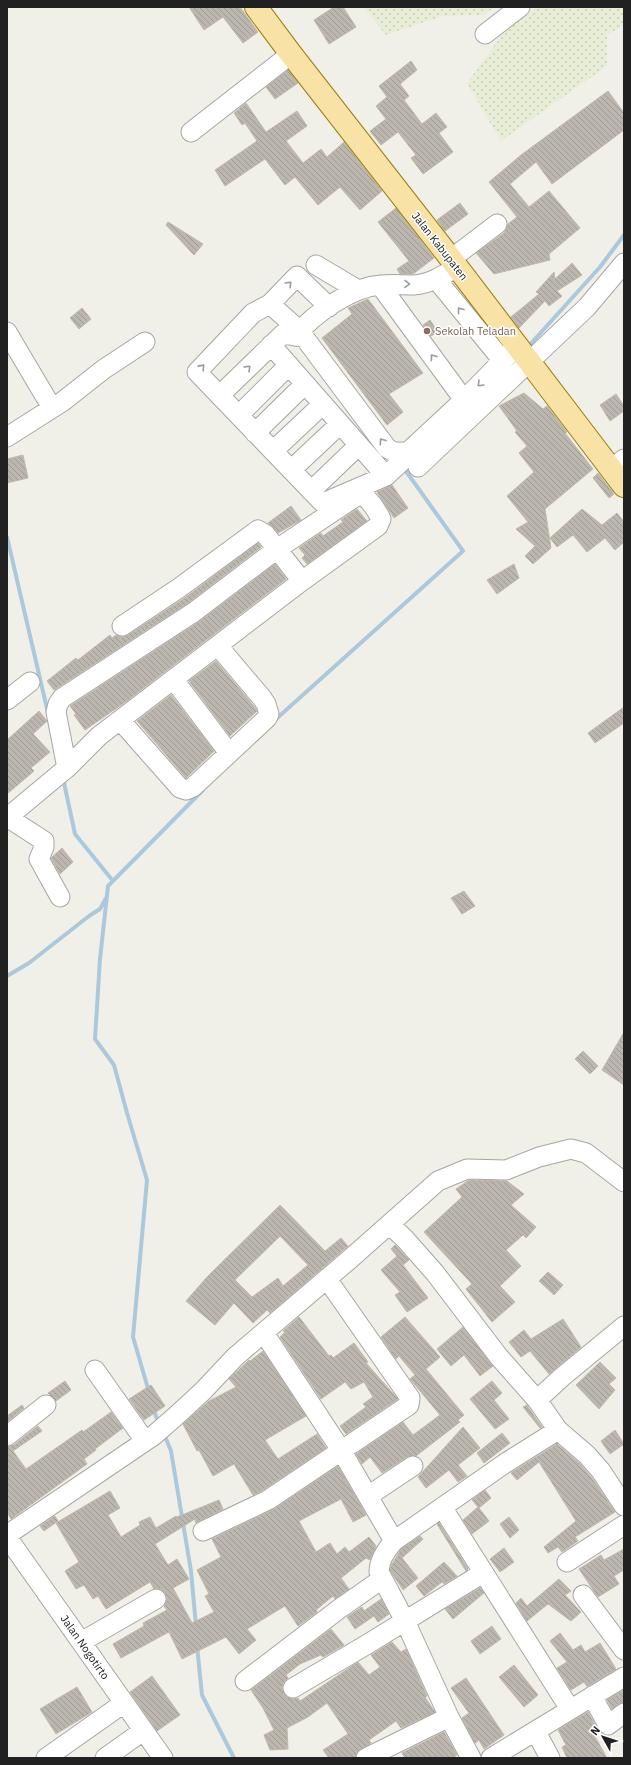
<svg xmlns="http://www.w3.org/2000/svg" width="631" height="1765" font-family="'IBM Plex Sans',sans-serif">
  <defs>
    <pattern id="farmland-dots" width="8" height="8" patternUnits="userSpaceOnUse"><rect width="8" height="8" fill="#e8eed5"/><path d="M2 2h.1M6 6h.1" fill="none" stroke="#c7ccb7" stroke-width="1.8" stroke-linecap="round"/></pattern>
    <pattern id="building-back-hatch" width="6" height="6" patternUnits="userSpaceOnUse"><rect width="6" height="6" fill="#bbb6ae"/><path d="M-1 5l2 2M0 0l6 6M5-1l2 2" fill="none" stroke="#a09c95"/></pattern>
  </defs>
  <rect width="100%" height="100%" fill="#f1f0e8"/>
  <!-- farmland -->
  <path fill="url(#farmland-dots)" d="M363 7H495L483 15 443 16 386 35Z
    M536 7H624V25L607 35V66L501 141 467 83 508 27Z"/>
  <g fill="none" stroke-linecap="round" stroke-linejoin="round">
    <!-- stream -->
    <path stroke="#abc9dc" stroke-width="4" d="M526 349 600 267 624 235
      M7 537 48 713
      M275 720 463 551 403 467
      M63 778 75 834 113 881
      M7 976 29 963 89 916 100 909 106 898
      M149 1392 133 1337 147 1180 127 1113 114 1065 95 1039 100 959 108 886 203 790
      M153 1408 159 1424
      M164 1434 171 1451 191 1571 196 1626
      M197 1646 202 1695 234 1758"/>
  </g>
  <!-- building -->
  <path fill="url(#building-back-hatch)" stroke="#c2b9ab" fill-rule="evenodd" d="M189 7H240L258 32 243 43 223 17 204 30Z
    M334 7H343L356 27 329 44 314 20Z
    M411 61 417 70 400 84 409 96 404 100 422 124 436 113 447 127 439 133 453 152 423 174 411 158 416 155 398 132 381 145 370 131 386 119 376 106 387 97 379 86Z
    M288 70 298 83 275 99 266 87Z
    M608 91 624 113V130L552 184 536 162 510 184 529 207 549 191 580 228 549 254 550 260 494 274 476 253 504 233 508 224 517 217 489 182 521 155Z
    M246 103 266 132 297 111 307 126 286 141 303 163 321 149 327 157 344 142 382 191 360 210 340 187 318 205 295 177 285 185 265 159 225 186 215 170 257 141 245 123 242 125 234 113Z
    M460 203 468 214 445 231 437 220Z
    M396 208 434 258 413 274H400L397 269 409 261 378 222Z
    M168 222 203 244 194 255 166 225Z
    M572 263 582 275 557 291 562 296 549 306 545 301 519 328 511 317 539 294 536 292 554 272 555 279Z
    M368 299 423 373 389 394 403 412 387 425 322 338 352 314 348 308Z
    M82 308 91 319 79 329 70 318Z
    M430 320 438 332 431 336 423 325Z
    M524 393 543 409 547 406 567 432 565 433 593 469 545 509 551 548 533 564 525 556 535 546 516 529 528 522 507 496 534 472 519 453 527 446 515 432 517 431 499 406Z
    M616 394 624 406V411L610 421 600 405Z
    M23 455 28 478 7 483V459Z
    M598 473 614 494 609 498 593 478Z
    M392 485 408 508 394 518 377 492Z
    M291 506 301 520 278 533 268 523Z
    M357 509 367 521 307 564 302 558 305 555 299 548 321 533 323 536 343 522 341 520Z
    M582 509 602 525 617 513 624 522V542L615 550 605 538 587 552 573 535 557 547 550 538Z
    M258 543 261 547 188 603 54 690 47 681 76 658 78 660 110 635 112 638 116 635 122 637 128 635 186 597Z
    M275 564 286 579 124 703 85 730 74 715 76 714 70 706 200 621Z
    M514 564 519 578 497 594 487 580Z
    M216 661 253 705 257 711 230 736 189 681Z
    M171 695 214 751 186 778 137 721Z
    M624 707V723L595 743 588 733Z
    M39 711 47 721 33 734 50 752 31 768 34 771 7 794V740Z
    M62 848 73 862 60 874 51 858Z
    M464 891 475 906 462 914 451 898Z
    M624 1032V1085L602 1070Z
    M583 1051 598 1066 590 1074 575 1059Z
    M469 1180 507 1181 524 1194 511 1205 536 1227 526 1238 523 1235 506 1250 521 1266 500 1286 515 1302 492 1322 466 1289 472 1284 424 1232 462 1197 456 1189Z
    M280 1205 325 1251 341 1238 348 1246 270 1313 267 1310 253 1323 234 1303 215 1325 186 1301 207 1277ZM280 1236 308 1265 283 1286 278 1278 252 1297 235 1280Z
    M395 1245 409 1260 403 1265 428 1298 407 1312 395 1295 400 1292 381 1270 397 1256 391 1249Z
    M548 1272 563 1285 554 1295 539 1281Z
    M299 1317 329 1356 331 1355 333 1358 354 1343 368 1362 366 1363 398 1399 346 1434 340 1426 366 1407 363 1404 373 1397 364 1382 351 1389 345 1382 321 1399 280 1337 285 1332 283 1331Z
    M405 1317 440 1357 426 1369 464 1415 458 1420 460 1422 416 1456 407 1457 382 1473 370 1457 362 1464 356 1454 403 1422 413 1435 440 1415 410 1379 415 1375 399 1356 396 1359 381 1337Z
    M563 1319 581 1347 549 1374 530 1351 521 1357 509 1342 524 1330 531 1339Z
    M463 1327 493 1366 480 1376 464 1355 451 1366 437 1349Z
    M263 1351 306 1416 265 1440 278 1459 317 1434 326 1448 263 1490 253 1495 234 1464 213 1476 199 1450 197 1451 183 1424 209 1401 236 1387 229 1379 249 1360 250 1361Z
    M600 1362 616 1378 609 1384 615 1390 599 1409 576 1385Z
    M65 1381 71 1390 56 1401 48 1393Z
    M492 1381 502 1393 494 1400 509 1419 495 1429 470 1399Z
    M151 1385 165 1406 144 1420 129 1399Z
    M22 1405 24 1408 7 1422V1416Z
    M527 1405 528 1407 542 1427 540 1428 523 1407Z
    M111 1412 123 1428 95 1449 96 1450 84 1459 87 1464 11 1519 7 1512V1447L14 1445 38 1426 42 1431 13 1451 26 1469 82 1430 83 1432Z
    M463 1427 480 1448 458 1465 467 1476 458 1482 449 1470 426 1488 418 1477Z
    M615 1430 624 1444 610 1454 601 1441Z
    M502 1433 510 1443 484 1463 477 1453Z
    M557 1444 579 1463 592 1478 615 1512 575 1537 578 1541 562 1552 558 1547 548 1553 544 1547 576 1521 539 1462 517 1480 511 1473Z
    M338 1466 366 1515 353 1522 341 1499 299 1521 316 1552 330 1543 337 1554 345 1547 349 1552 369 1537 376 1546 370 1560 366 1558 341 1578 349 1589 335 1599 333 1596 316 1610 317 1612 298 1626 285 1606 247 1629 256 1640 239 1654 226 1637 182 1659 169 1632 121 1658 113 1644 144 1626 143 1623 167 1610 164 1606 167 1599 165 1593 161 1589H154L150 1582 106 1609 98 1596 93 1599 84 1585 76 1589 65 1571 79 1562 56 1523 110 1491 120 1508 108 1515 121 1537 140 1525 139 1522 150 1517 156 1528 176 1516 177 1517 219 1500 223 1509 196 1523 195 1519 155 1544 168 1565 177 1559 189 1579 173 1588 192 1623 214 1612 205 1596 209 1594 197 1570 221 1557 212 1539 274 1509Z
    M485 1490 491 1498 479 1508 489 1521 472 1534 463 1520 478 1507 472 1500Z
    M55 1516 58 1521 44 1531 40 1526Z
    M509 1517 519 1530 510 1538 500 1524Z
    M439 1523 468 1569 466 1571 437 1524Z
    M420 1536 423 1539 402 1558 418 1578 403 1590 390 1570 391 1566 401 1549Z
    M504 1548 514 1562 500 1572 490 1559Z
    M624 1549V1570L614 1576 619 1584 598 1597 579 1569 601 1555 604 1560Z
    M444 1562 457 1576 444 1584 442 1582 424 1596 416 1586Z
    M559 1579 571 1591 565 1595 581 1612 571 1621 548 1604 527 1621 516 1603 521 1598 527 1606Z
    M480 1588 484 1593 453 1619 445 1609Z
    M381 1599 389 1614 378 1622 374 1616 355 1629 347 1617 362 1607 364 1611Z
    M492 1626 501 1639 480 1654 471 1641Z
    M331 1629 344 1645 323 1657 321 1655 300 1664 286 1675 288 1678 283 1683 282 1688 284 1694 287 1697 293 1699 298 1698 300 1701 358 1662 369 1675 380 1667 371 1655 392 1642 401 1652 406 1649 427 1696 425 1697 435 1712 401 1728 396 1721 369 1740 371 1743 357 1752 355 1758H329L323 1750 348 1734 327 1703 308 1717 287 1728 288 1749 270 1750 264 1735 274 1730 263 1708 251 1690Z
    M560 1633 573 1650 581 1645 585 1652 600 1643 616 1669 588 1686H587L584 1682 571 1690 557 1668 567 1662 550 1641Z
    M514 1665 538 1695 524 1707 499 1677Z
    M152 1676 180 1715 157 1731 130 1692Z
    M466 1678 504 1735 484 1749 479 1740 475 1743 462 1718 469 1713 451 1688Z
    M77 1687 92 1712 56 1734 40 1709Z
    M624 1690V1702L618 1704 612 1709 607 1700Z
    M588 1712 598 1730 593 1733 607 1758H567L562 1747 566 1745 558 1730Z
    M444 1732 457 1755 453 1758H405L402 1753Z"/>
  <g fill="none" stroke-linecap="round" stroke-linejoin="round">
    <!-- minor casing -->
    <g stroke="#a5a5a5" stroke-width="21">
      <path id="minor" d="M485 34 520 7
        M191 132 291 54
        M451 259 497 224
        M316 265 358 290
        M457 267C444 275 430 284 414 285 403 285 392 284 381 285 351 287 314 314 295 336L304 337 387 448 394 452H408L464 400 517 346
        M436 279 503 361
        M380 285 464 400
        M270 304 253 313 197 372 323 503 386 476 402 461 408 452
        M300 331 270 304 297 276 329 307
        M7 332 52 408
        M271 345 386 476
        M220 395 283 334 295 336
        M239 415 289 365
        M255 433 305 384
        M7 437 62 402 104 369 145 342
        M273 451 323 404
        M418 467 587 307 624 263
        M611 469 624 459
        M291 470 340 424
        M311 491 359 445
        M122 626 179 588 258 530 265 534 277 549 358 495C368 495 377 511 381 519L378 526 302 581
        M174 680 229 753
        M7 700 30 682
        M120 720 180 788 186 790 193 787 267 718 269 714 266 704 262 698 218 646
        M7 817 44 841V847L39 859 60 897
        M8 817 62 772 67 768 99 736 302 581 277 549 194 612 62 698 58 704 56 712 67 768
        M390 1225 405 1239 435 1273 499 1357 537 1400 558 1430 587 1455 601 1471 624 1506
        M264 1333 341 1450 394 1541C386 1550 379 1560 379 1572L405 1621 449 1717 471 1758
        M95 1370 145 1441
        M537 1400 562 1377 624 1326
        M7 1436 46 1405
        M368 1496 413 1466
        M442 1507 570 1709
        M203 1531 268 1500 409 1405 410 1398 327 1279
        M7 1535 153 1436 177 1415 203 1391 235 1357 350 1259 438 1181 467 1169 506 1170 539 1157 571 1149 586 1153 624 1182
        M7 1537 163 1758
        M394 1541 504 1464 558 1430
        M567 1562 624 1525
        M583 1595 624 1650
        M81 1642 156 1599
        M245 1681 339 1609 382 1579
        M293 1688 366 1645 483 1573
        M592 1696 608 1725 624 1713
        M536 1732 550 1758
        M46 1758 124 1703
        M105 1758 143 1731
        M366 1758 449 1717
        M491 1758 624 1677"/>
    </g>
    <!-- major casing -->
    <g stroke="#977f07" stroke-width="24">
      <path id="major" d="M256 7 291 54 451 259 624 486"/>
    </g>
    <!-- minor -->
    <use href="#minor" stroke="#fff" stroke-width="19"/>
    <!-- major -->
    <use href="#major" stroke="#f8e2a6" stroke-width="22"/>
  </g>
  <!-- one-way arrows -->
  <defs><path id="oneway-chevron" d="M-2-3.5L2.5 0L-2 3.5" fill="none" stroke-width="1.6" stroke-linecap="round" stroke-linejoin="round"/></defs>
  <g stroke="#9b9b9b">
    <use href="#oneway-chevron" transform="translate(289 284) rotate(-46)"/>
    <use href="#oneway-chevron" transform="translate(407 284) rotate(1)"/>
    <use href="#oneway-chevron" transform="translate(460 310) rotate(-128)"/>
    <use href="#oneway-chevron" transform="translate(433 357) rotate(-126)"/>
    <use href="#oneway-chevron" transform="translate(202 367) rotate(-48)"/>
    <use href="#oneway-chevron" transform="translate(248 368) rotate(-44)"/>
    <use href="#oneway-chevron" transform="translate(480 384) rotate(135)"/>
    <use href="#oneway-chevron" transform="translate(382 441) rotate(-126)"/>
  </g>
  <!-- markers -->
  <circle fill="#8d6e63" stroke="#fff" stroke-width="1.5" cx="427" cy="331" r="4"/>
  <g text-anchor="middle" stroke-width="3" stroke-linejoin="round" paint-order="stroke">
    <!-- street labels -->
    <g font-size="11" fill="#212121" stroke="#fff">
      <text transform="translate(440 246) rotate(52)" y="4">Jalan Kabupaten</text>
      <text transform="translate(85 1647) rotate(55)" y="4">Jalan Nogotirto</text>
    </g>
    <!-- education labels -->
    <g font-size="11" fill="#785e54" stroke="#fff" text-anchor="start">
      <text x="435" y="335">Sekolah Teladan</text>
    </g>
  </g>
  <!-- border -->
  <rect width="631" height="1765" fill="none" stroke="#212121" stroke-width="16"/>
  <!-- north arrow -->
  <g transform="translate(603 1737) rotate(309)" stroke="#ffffff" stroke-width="3" paint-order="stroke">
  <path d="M0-3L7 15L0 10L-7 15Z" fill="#212121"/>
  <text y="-6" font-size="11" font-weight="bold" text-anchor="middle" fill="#212121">N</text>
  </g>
</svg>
